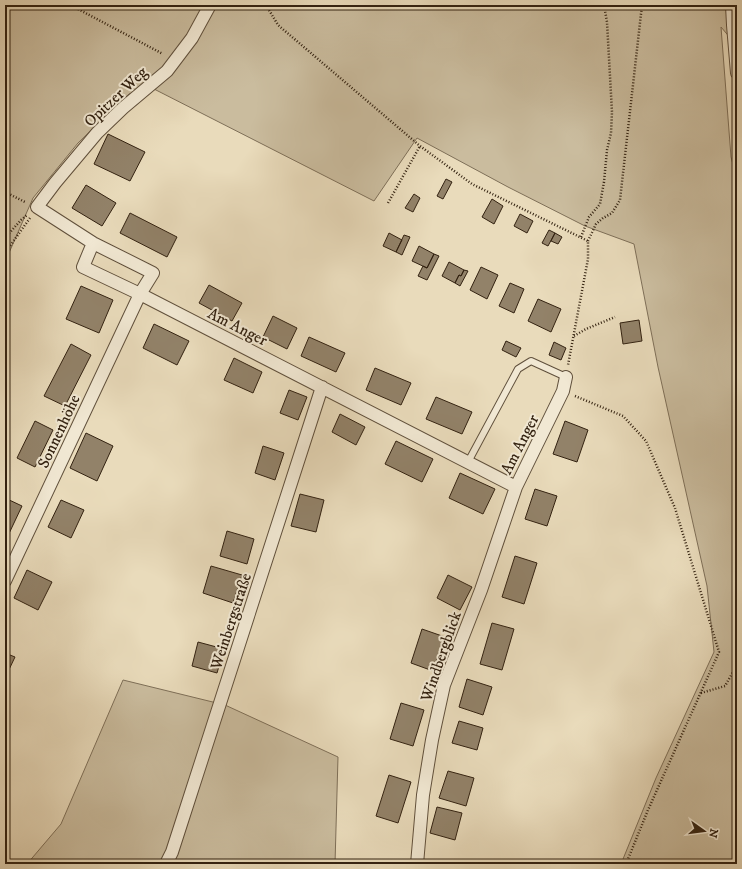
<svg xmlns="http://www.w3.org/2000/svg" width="742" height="869" font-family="'IM FELL DW Pica',serif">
  <rect width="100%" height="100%" fill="#e9dbbb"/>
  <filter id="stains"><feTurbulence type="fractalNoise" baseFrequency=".005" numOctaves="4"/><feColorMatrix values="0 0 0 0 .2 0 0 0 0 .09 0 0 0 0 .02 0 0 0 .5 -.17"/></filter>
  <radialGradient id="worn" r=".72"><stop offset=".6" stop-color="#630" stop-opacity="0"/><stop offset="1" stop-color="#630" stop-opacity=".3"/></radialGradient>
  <!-- green -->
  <path fill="#cabc9e" stroke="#7e6f58" d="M5 5H737V46L721 27 731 157 737 180V864H621L656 778 714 652 707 586 658 367 634 244 585 226 508 187 417 138 374 201 154 89 129 94 78 143 33 198 5 262Z
    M123 680 225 705 338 757 335 864H27L61 824Z"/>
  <!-- building -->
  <path fill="#928269" stroke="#321" d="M108 134 145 152 130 181 94 164Z
    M446 179 452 182 443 199 437 196Z
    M86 185 116 203 102 226 72 208Z
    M414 194 420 198 413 212 405 208Z
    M492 199 503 206 494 224 482 217Z
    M130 213 177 237 167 257 120 233Z
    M520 214 533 221 527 233 514 226Z
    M549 230 555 233 548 246 542 243Z
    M389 233 402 240 396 252 383 246Z
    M555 233 562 237 558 244 551 241Z
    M404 235 410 237 402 255 396 252Z
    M419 246 434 254 427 268 412 261Z
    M434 254 439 256 427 280 418 276 423 266 427 268Z
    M449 262 464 270 461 276 459 275 455 283 442 276Z
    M481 267 498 275 487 299 470 290Z
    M464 270 468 271 460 286 455 283 459 275 461 276Z
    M510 283 524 289 514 313 499 306Z
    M209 285 242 303 232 321 199 303Z
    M81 286 113 300 99 333 66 319Z
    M538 299 561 309 551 332 528 321Z
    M273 316 297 328 287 349 263 337Z
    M639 320 642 341 623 344 620 323Z
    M154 324 189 341 177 365 143 348Z
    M309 337 345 353 336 372 301 356Z
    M506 341 521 348 516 357 502 350Z
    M554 342 566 348 561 360 549 355Z
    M71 344 91 355 65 406 44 396Z
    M234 358 262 372 253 393 224 380Z
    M375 368 411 383 401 405 366 390Z
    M289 390 307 397 298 420 280 413Z
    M436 397 472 412 462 434 426 419Z
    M340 414 365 427 356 445 332 432Z
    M35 421 53 430 35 467 17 458Z
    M565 421 588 430 577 462 553 454Z
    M86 433 113 446 97 481 70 468Z
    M396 441 433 459 422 482 385 464Z
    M263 446 284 453 275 480 255 473Z
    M460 473 495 489 483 514 449 498Z
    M535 489 557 496 547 526 525 519Z
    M300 494 324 500 316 532 291 526Z
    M5 498 22 506 5 542Z
    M61 500 84 510 71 538 48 527Z
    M227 531 254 539 247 564 220 556Z
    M515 556 537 563 524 604 502 597Z
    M211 566 242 575 233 603 203 593Z
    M27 570 52 582 38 610 14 598Z
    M448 575 472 587 460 610 437 598Z
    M492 623 514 629 502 670 480 664Z
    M422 629 445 637 433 671 411 663Z
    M198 642 224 649 217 673 192 666Z
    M5 653 15 657 5 678Z
    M467 679 492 687 483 715 459 707Z
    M401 703 424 710 413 746 390 739Z
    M459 721 483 728 477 750 452 743Z
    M448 771 474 778 466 806 439 798Z
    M389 775 411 782 398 823 376 816Z
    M437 807 462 813 455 840 430 833Z"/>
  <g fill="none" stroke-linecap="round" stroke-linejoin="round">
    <!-- service casing -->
    <g stroke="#60503c" stroke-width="8">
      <path id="service" d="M468 462 518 369 531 361 566 377"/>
    </g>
    <!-- minor casing -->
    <g stroke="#60503c" stroke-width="14">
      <path id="minor" d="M210 5 192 38 167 71 123 108 97 133 55 183 37 207 93 243 153 273 140 294 516 487
        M732 5 733 25 737 73
        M5 581 140 294 83 267 93 243
        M166 864 172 852 322 387
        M417 864 423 795 432 740 444 685 481 590 516 487 563 391 566 377"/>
    </g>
    <!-- path -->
    <path stroke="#321" stroke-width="2.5" stroke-dasharray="1 2" stroke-linecap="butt" d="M72 5 76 8
      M78 5 76 8 163 54
      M266 5 278 25 420 146 472 184 588 241V259L568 365
      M5 192 25 202
      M388 203 420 146
      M581 237 589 217 600 204 604 182 607 150 611 133 612 112 607 22 604 5
      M5 238 21 220 27 215
      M588 241 596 224 603 218 612 213 620 200 642 5
      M5 253 30 218
      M574 336 586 329 615 317
      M575 396 623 416 646 441 675 508 719 652 648 810 626 864
      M701 693 725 686 737 665"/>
    <!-- service -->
    <use href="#service" stroke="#f1e8d3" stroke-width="6"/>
    <!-- minor -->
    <use href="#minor" stroke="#f1e8d3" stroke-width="12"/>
  </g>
  <g text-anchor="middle" stroke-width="4" stroke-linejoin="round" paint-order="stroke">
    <!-- street labels -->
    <g font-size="16" fill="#321" stroke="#f1e8d3">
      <text transform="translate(115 96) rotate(-43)" y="6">Opitzer Weg</text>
      <text transform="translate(238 326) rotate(27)" y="6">Am Anger</text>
      <text transform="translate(58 431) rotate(-65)" y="6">Sonnenhöhe</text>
      <text transform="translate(519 444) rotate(-63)" y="6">Am Anger</text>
      <text transform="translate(230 621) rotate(-72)" y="6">Weinbergstraße</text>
      <text transform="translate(440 656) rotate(-71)" y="6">Windbergblick</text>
    </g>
  </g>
  <!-- margin -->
  <rect width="742" height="869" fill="none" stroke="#e9dbbb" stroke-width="20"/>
  <rect x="6" y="6" width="730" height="857" fill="none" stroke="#321" stroke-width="2"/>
  <rect x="10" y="10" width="722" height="849" fill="none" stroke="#321"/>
  <!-- north arrow -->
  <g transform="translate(704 831) rotate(104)" stroke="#f1e8d3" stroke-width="3" paint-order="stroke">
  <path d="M0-3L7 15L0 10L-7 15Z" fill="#332211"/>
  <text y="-6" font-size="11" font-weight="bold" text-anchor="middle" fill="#332211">N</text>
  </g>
  <rect width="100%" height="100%" filter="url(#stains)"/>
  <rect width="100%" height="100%" fill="url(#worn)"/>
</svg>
